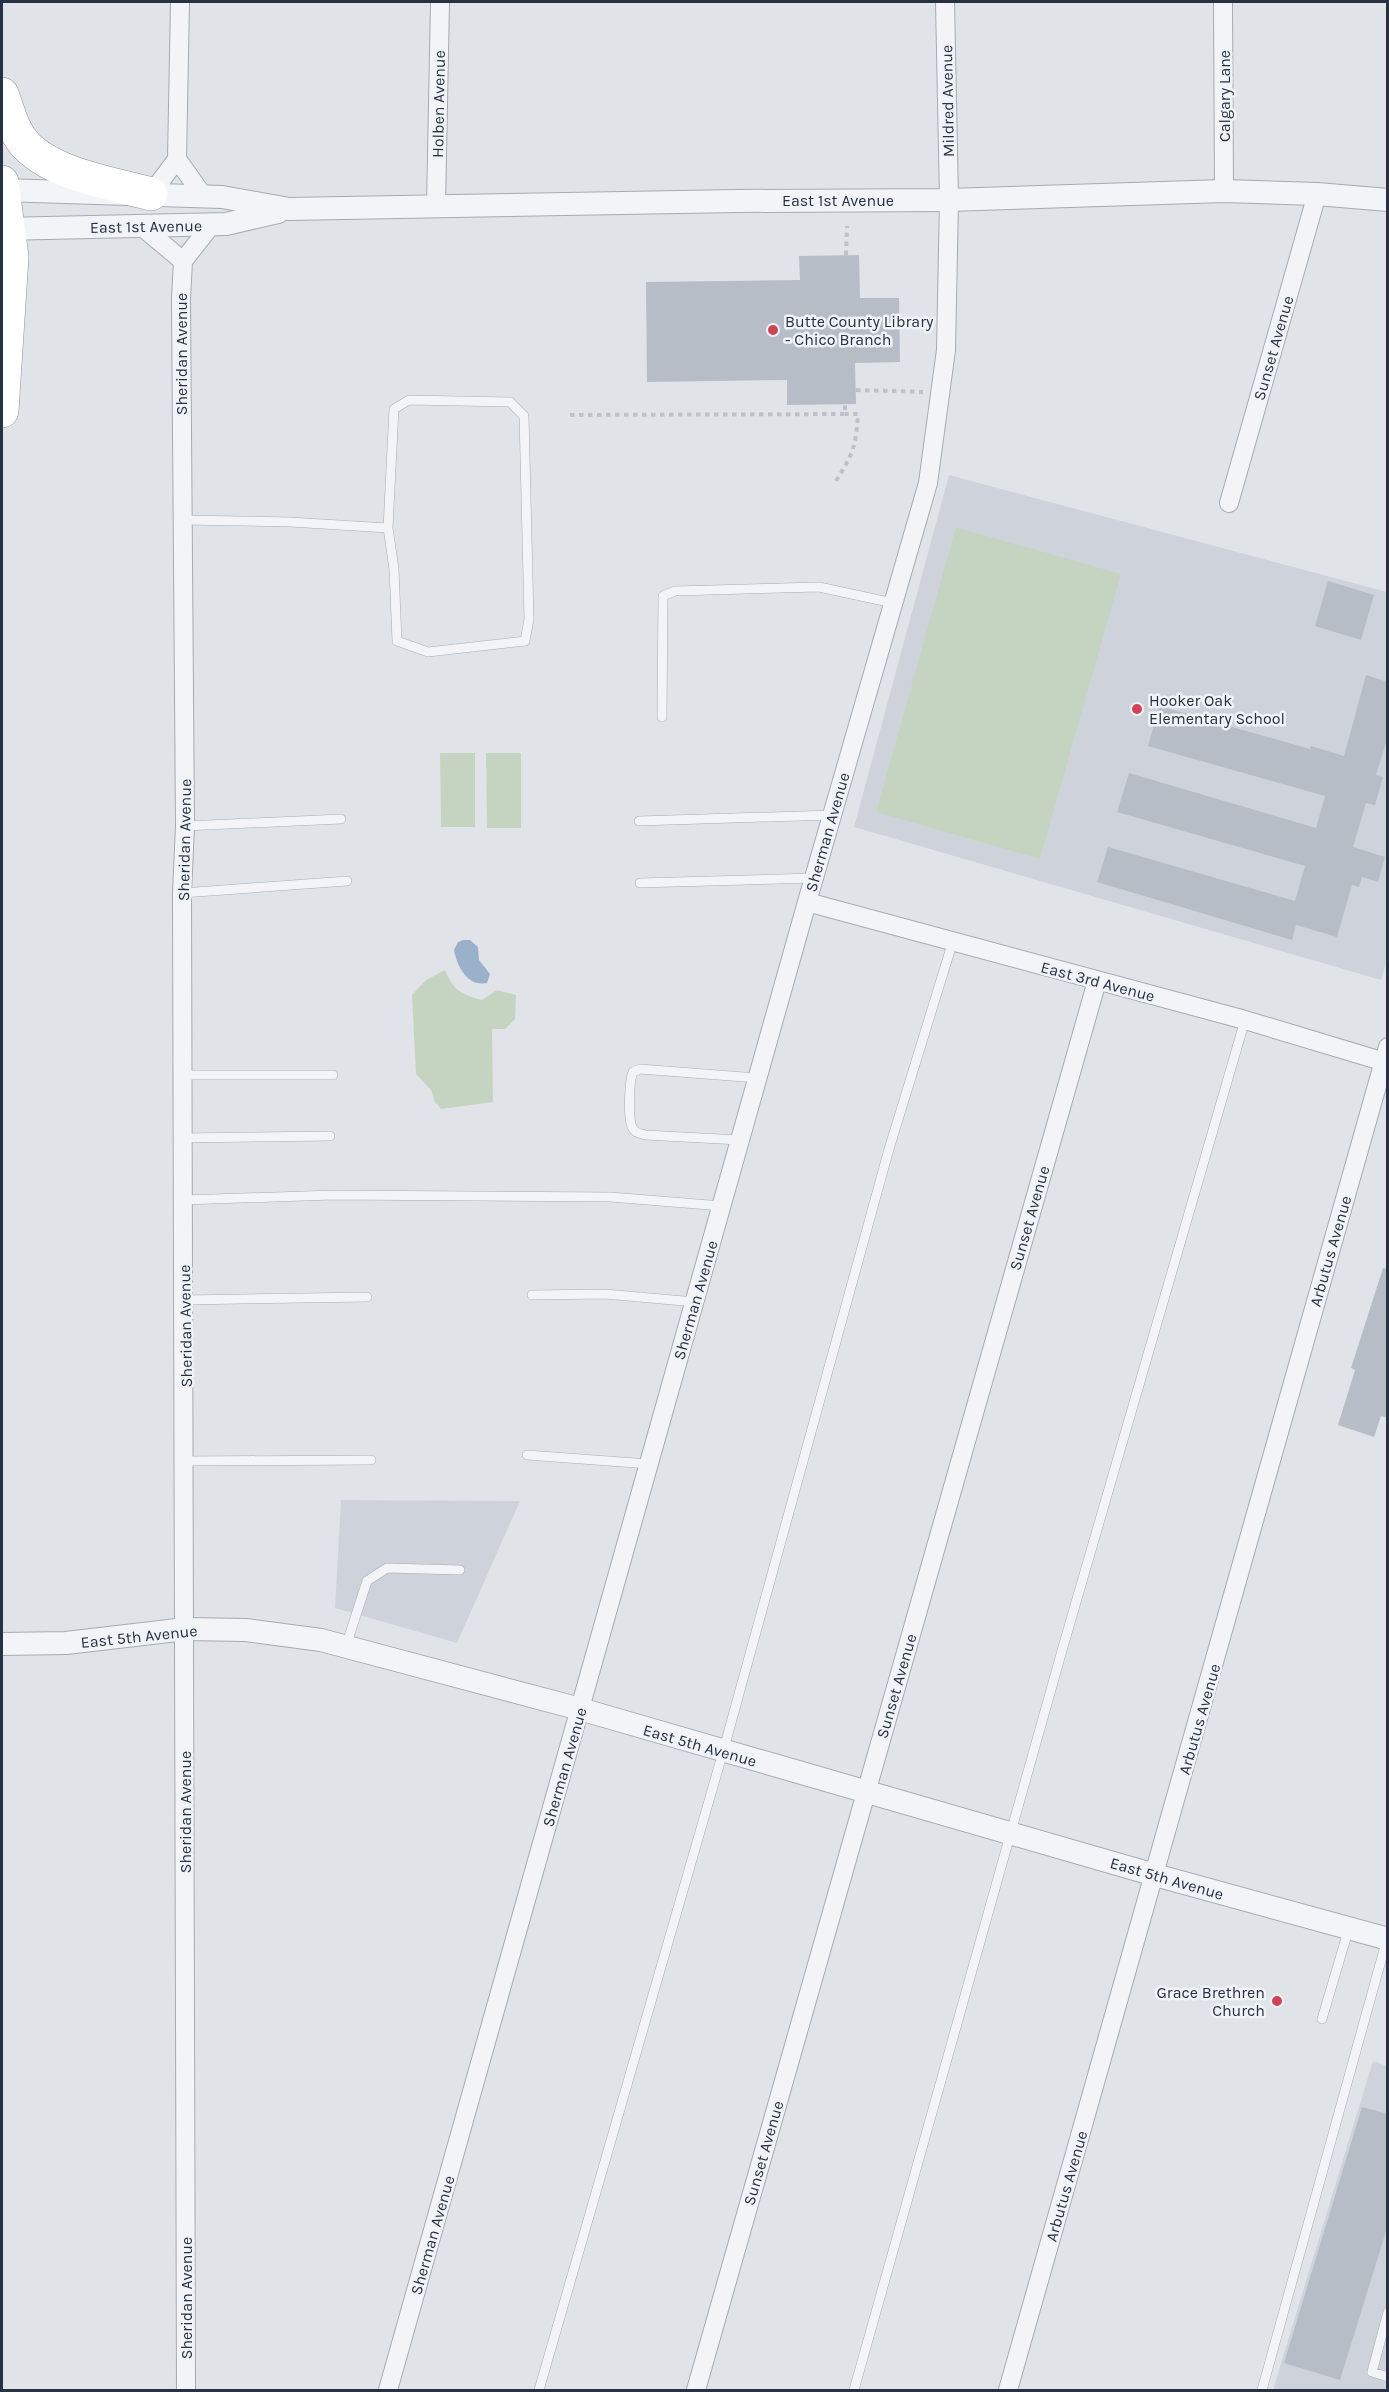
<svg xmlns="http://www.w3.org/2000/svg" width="1389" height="2392" font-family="Karla,sans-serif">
  <rect width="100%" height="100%" fill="#e0e4e9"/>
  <!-- built -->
  <path fill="#ced3db" d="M949 475 1387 592 1388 957 1381 980 854 827Z
    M341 1500 520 1501 457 1643 335 1608Z
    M1373 2061 1387 2066V2390H1273Z"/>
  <!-- green -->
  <path fill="#c5d4c1" d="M956 527 1121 574 1040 859 876 812Z
    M440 753H475V827H441Z
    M486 753H521V828H487Z
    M445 970C453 990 462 995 482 1000L497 990 516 995 515 1019 505 1029H492L493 1102 441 1109 435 1102 431 1090 416 1074 412 995 426 980Z"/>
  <!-- water -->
  <path fill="#9ab1ca" d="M463 940H470L478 947 479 960 490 974 487 983C467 987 457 966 454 950L458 942Z"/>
  <!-- building -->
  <path fill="#b7bdc6" d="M859 255 860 298H899L900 362 855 363 856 404 787 405V380L647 382 646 282 800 280 799 256Z
    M1328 581 1374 595 1361 640 1315 626Z
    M1366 675 1388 682V736L1376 775 1383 777 1375 805 1366 803 1353 847 1385 857 1378 882 1362 877 1359 887 1352 885 1337 937 1296 925 1292 940 1097 882 1108 847 1295 901 1305 866 1117 812 1129 773 1316 828 1325 796 1148 746 1159 706 1310 749 1311 746 1344 756Z
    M1383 1268 1388 1269V1418L1381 1416 1374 1437 1338 1425 1355 1370 1351 1368Z
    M1362 2107 1388 2114V2225L1340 2380 1284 2363Z"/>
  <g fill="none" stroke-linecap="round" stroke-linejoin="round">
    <!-- service casing -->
    <g stroke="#a5abb3" stroke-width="10">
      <path id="service" d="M182 520 290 522 388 528 394 569 397 641 428 652 525 641 529 619 524 416 510 402 409 400 394 409 388 528
        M662 717 663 596 675 591 819 587 893 603
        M639 821 832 815
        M185 826 341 819
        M640 883 814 878
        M182 893 347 881
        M183 1075H333
        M183 1138 330 1136
        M740 1140 645 1135C639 1133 635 1133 632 1127 628 1118 629 1081 633 1072L640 1069 757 1078
        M183 1200 333 1195 610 1197 722 1206
        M532 1295 605 1294 695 1302
        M185 1300 367 1297
        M527 1455 649 1464
        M186 1461 371 1460
        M346 1646 367 1581 387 1568 460 1570
        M1322 2019 1349 1928
        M1388 2312 1372 2372 1388 2377
        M539 2390 723 1752 889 1149 953 941
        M854 2390 1063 1647 1245 1020
        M1262 2390 1387 1939"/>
    </g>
    <!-- minor casing -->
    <g stroke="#a5abb3" stroke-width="20">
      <path id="minor" d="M1223 2 1224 191
        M177 159 204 197
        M151 194 177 159 180 2
        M436 206 440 2
        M141 226 183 261
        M1229 503 1317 194
        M807 902 1245 1020 1388 1063
        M186 2390 182 893 185 826 181 299 183 261 212 224
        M388 2390 807 902 928 483 946 350 949 200 945 2
        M696 2390 1097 981
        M1008 2390 1388 1047"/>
    </g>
    <!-- tertiary casing -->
    <g stroke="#a5abb3" stroke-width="24">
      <path id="tertiary" d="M2 190 222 197 289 209 737 201 949 200 1224 191 1317 194 1388 200
        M2 229 226 224 278 212
        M2 1644 66 1643 186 1629 246 1630 321 1640 580 1709 1155 1875 1388 1939"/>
    </g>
    <!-- motorway casing -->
    <g stroke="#8791a0" stroke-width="34">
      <path id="motorway" d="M2 94C7 107 11 124 19 136 41 173 112 183 151 194
        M2 182 12 257 2 411"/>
    </g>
    <!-- path -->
    <path stroke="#bec1c8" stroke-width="4" stroke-dasharray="4.5 4.5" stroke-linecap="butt" d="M846 255 847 226
      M856 390 923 392
      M570 415 845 414V404
      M836 481C853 454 856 446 858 414H845"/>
    <!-- service -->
    <use href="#service" stroke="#f3f4f8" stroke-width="9"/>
    <!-- minor -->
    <use href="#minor" stroke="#f3f4f8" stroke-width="18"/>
    <!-- tertiary -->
    <use href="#tertiary" stroke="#f3f4f8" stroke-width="22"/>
    <!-- motorway -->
    <use href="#motorway" stroke="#fff" stroke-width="33"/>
  </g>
  <!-- markers -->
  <g fill="#d14255" stroke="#f0f3f7" stroke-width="2">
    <circle cx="773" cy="330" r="6"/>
    <circle cx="1137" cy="709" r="6"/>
    <circle cx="1277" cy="2001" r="6"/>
  </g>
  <g text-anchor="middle" stroke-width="5" stroke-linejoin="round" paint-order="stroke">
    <!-- street labels -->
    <g font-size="16" fill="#283141" stroke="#f0f3f7">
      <text transform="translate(1224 96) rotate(-90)" y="6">Calgary Lane</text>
      <text transform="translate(947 101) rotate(-91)" y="6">Mildred Avenue</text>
      <text transform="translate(438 104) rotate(-89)" y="6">Holben Avenue</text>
      <text x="838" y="206">East 1st Avenue</text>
      <text transform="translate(146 226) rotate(-1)" y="6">East 1st Avenue</text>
      <text transform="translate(1273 348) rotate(-74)" y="6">Sunset Avenue</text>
      <text transform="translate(181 354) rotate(-90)" y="6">Sheridan Avenue</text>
      <text transform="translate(827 832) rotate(-74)" y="6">Sherman Avenue</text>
      <text transform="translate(184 840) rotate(-89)" y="6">Sheridan Avenue</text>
      <text transform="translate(1098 981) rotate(15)" y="6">East 3rd Avenue</text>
      <text transform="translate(1029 1218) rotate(-74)" y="6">Sunset Avenue</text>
      <text transform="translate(1330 1251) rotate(-74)" y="6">Arbutus Avenue</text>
      <text transform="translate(695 1300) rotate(-74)" y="6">Sherman Avenue</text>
      <text transform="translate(185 1326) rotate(-91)" y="6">Sheridan Avenue</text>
      <text transform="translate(139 1636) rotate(-6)" y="6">East 5th Avenue</text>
      <text transform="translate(896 1686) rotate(-74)" y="6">Sunset Avenue</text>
      <text transform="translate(1199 1719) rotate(-74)" y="6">Arbutus Avenue</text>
      <text transform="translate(700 1745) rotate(16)" y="6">East 5th Avenue</text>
      <text transform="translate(564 1767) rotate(-74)" y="6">Sherman Avenue</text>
      <text transform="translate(185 1812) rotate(-90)" y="6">Sheridan Avenue</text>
      <text transform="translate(1167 1878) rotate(16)" y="6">East 5th Avenue</text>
      <text transform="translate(763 2153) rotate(-74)" y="6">Sunset Avenue</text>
      <text transform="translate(1066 2186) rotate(-74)" y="6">Arbutus Avenue</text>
      <text transform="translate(432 2235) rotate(-74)" y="6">Sherman Avenue</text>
      <text transform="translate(186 2298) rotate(-90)" y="6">Sheridan Avenue</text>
    </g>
    <!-- poi labels -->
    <g font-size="16" fill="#283141" stroke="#f0f3f7" text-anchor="start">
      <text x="785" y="327">Butte County Library<tspan x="785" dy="18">- Chico Branch</tspan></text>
      <text x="1149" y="706">Hooker Oak<tspan x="1149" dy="18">Elementary School</tspan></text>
      <text x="1265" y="1998" text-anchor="end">Grace Brethren<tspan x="1265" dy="18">Church</tspan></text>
    </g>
  </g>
  <!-- border -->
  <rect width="1389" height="2392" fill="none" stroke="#283141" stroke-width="6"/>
</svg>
